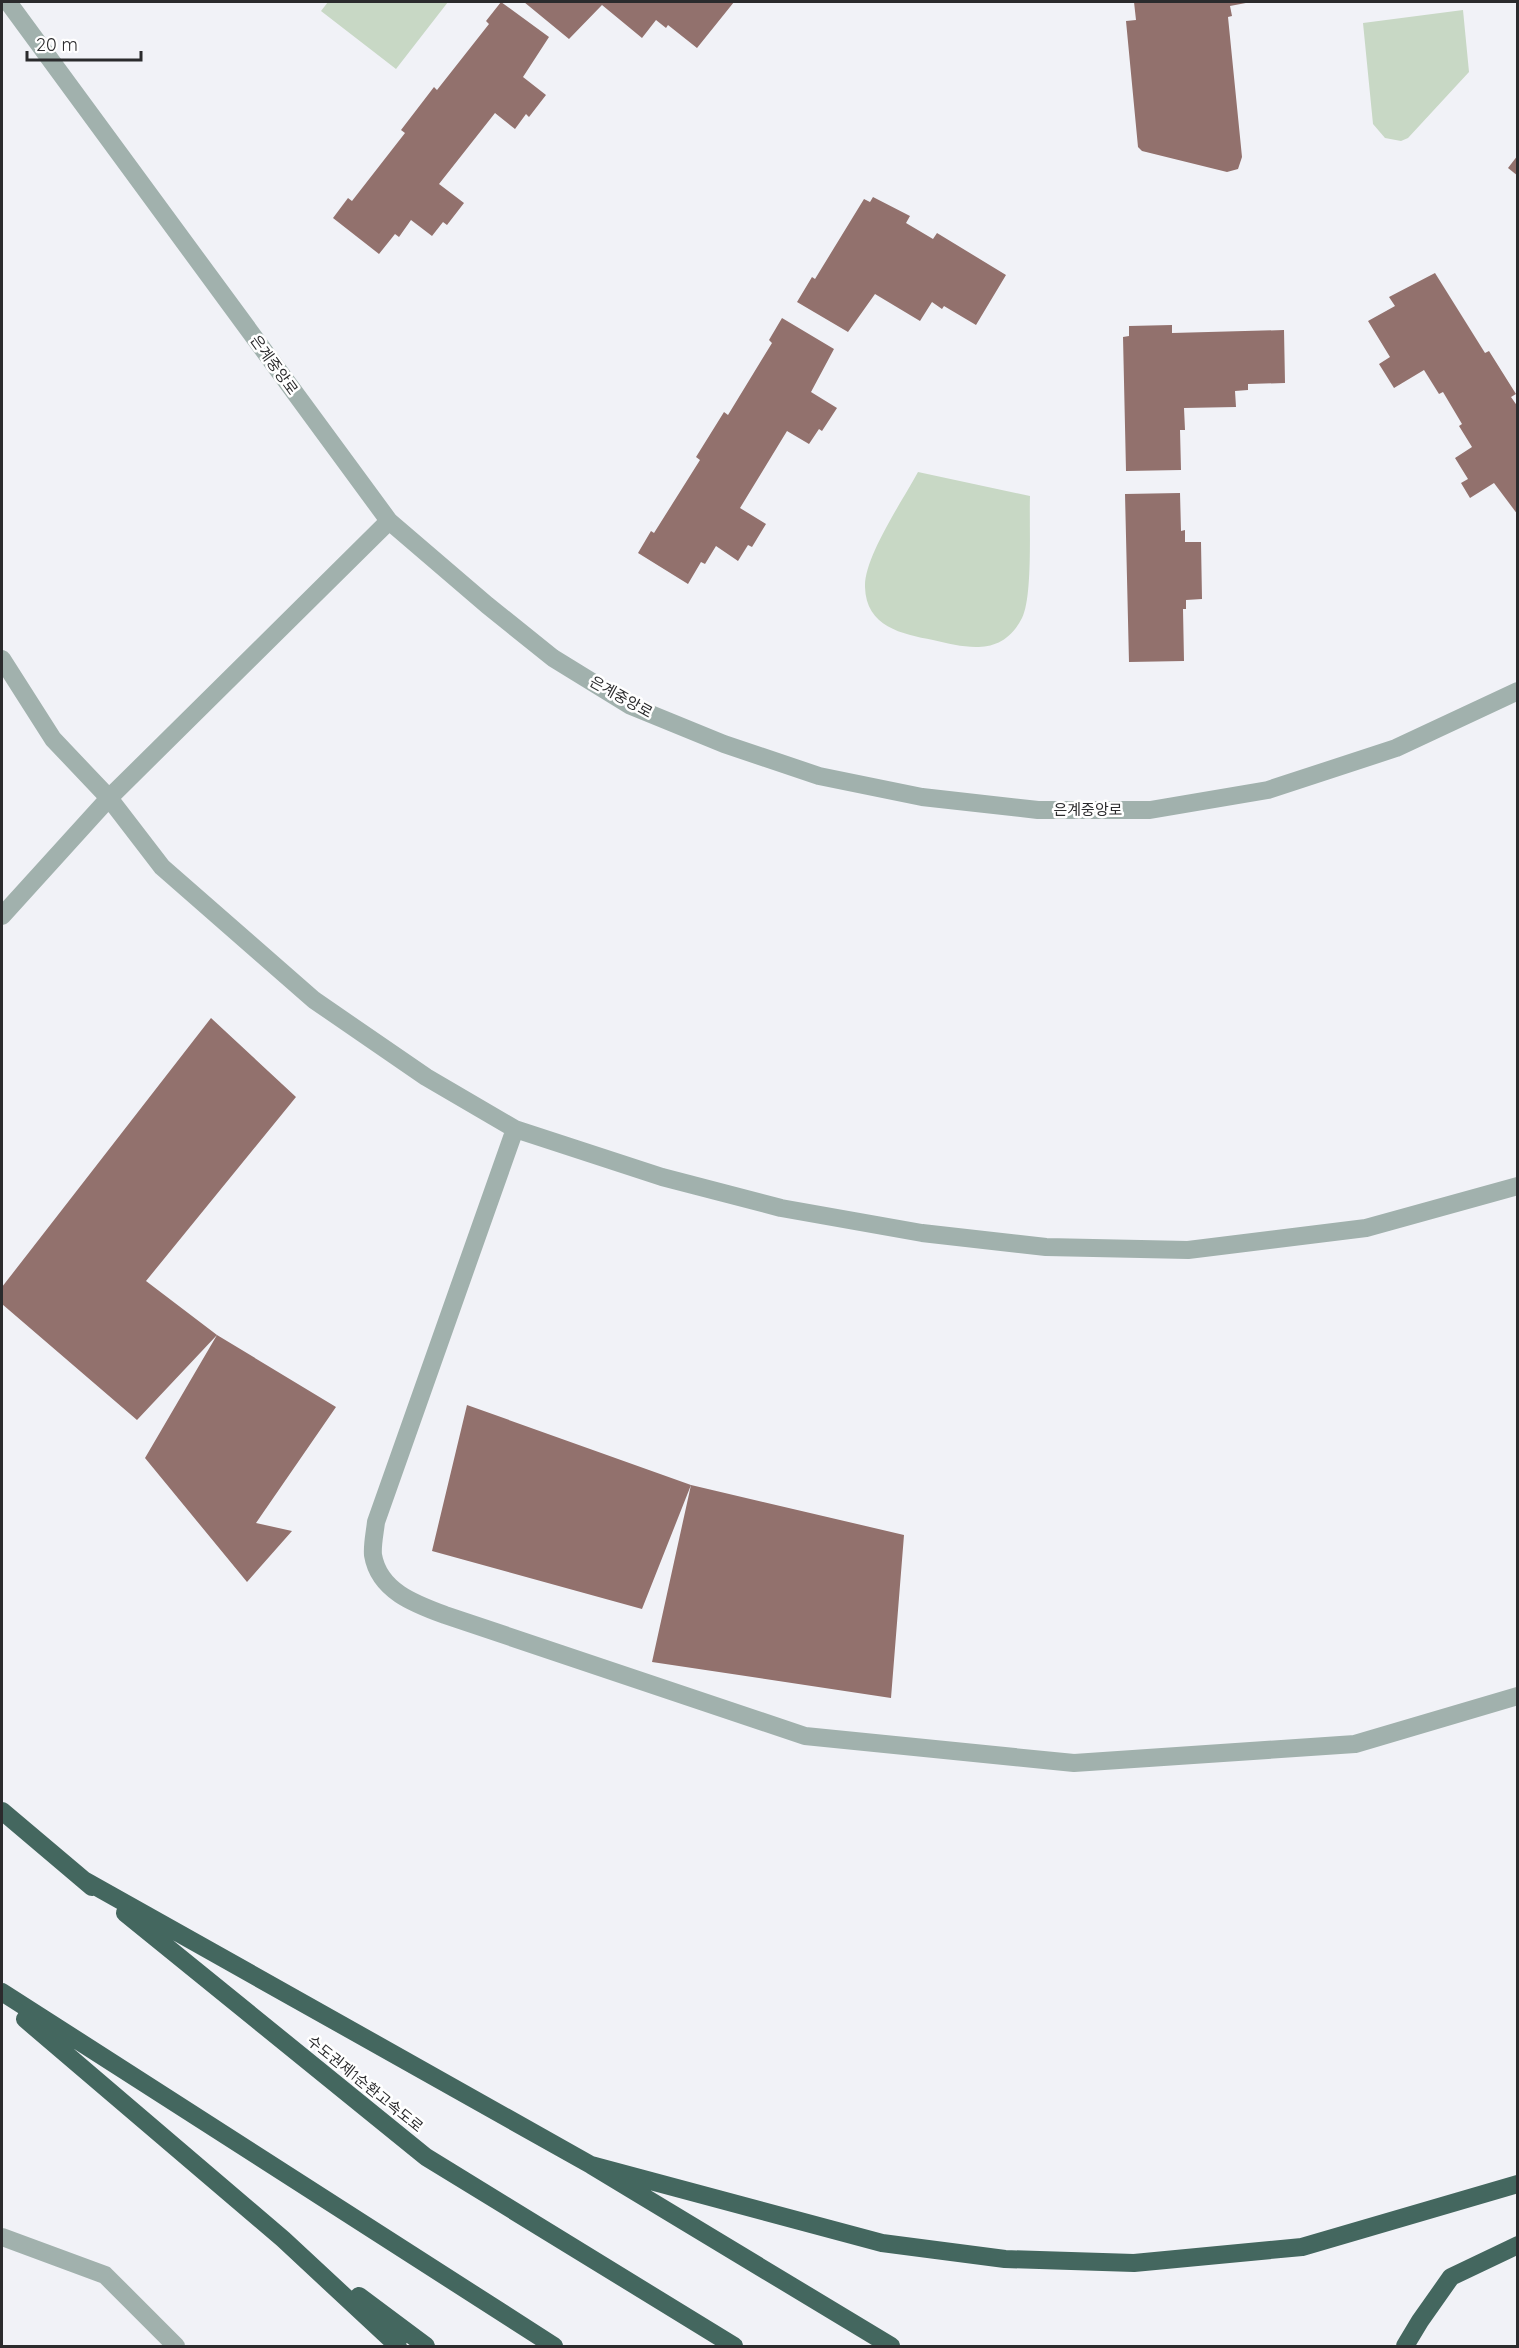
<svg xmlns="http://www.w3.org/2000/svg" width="1519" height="2348" font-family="Quicksand,'Noto Sans KR',sans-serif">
  <rect width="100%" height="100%" fill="#f1f2f7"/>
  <!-- green -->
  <path fill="#c8d8c5" d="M328 2H448L396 69 321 11Z
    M1463 10 1469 72 1408 138 1401 141 1385 138 1373 124 1363 23Z
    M918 472 1030 496C1029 524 1033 596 1022 618 1002 657 967 648 933 640 902 634 866 627 865 587 864 557 903 500 918 472Z"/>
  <!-- building -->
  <path fill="#92716d" d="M501 2 549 37 523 77 546 95 529 117 526 114 515 129 495 113 439 184 464 203 447 225 443 222 432 236 411 220 399 237 395 234 379 254 333 218 348 198 352 201 405 133 401 130 434 87 437 90 489 24 486 21Z
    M524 2H734L697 48 668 25 666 28 656 20 642 38 602 5 569 39Z
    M1134 2H1251L1230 6 1232 16 1228 17 1242 157 1238 169 1227 172 1142 151 1138 147 1126 21 1136 20Z
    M1518 155V176L1508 168Z
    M873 197 910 216 906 223 933 239 937 233 1006 275 976 325 944 306 942 309 932 302 920 321 875 294 848 332 797 302 812 277 815 279 864 199 870 202Z
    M1435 273 1485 353 1489 351 1516 394 1511 397 1518 407V515L1494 483 1470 498 1461 483 1468 479 1455 458 1472 447 1459 426 1462 424 1443 392 1439 394 1424 370 1394 388 1379 364 1390 357 1368 321 1395 306 1389 297Z
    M782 318 834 349 811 392 837 408 822 431 819 429 809 444 787 431 740 508 766 524 752 547 748 545 738 561 716 546 705 564 701 562 688 584 638 553 651 531 654 533 700 460 696 457 724 412 728 415 772 343 769 340Z
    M1172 325V333L1284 330 1285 383 1248 384V390L1235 391 1236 407 1184 408 1185 430H1180L1181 470 1126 471 1123 337 1129 336V326Z
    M1180 493 1181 531 1185 530V542H1201L1202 599 1186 600V609H1183L1184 661 1129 662 1125 494Z
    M211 1018 296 1097 146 1281 217 1335 137 1420 2 1304V1287Z
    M217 1335 336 1407 256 1523 292 1531 247 1582 145 1458Z
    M467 1405 691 1485 642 1609 432 1551Z
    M691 1485 904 1535 891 1698 652 1662Z"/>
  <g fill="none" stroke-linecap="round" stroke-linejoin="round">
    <!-- service -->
    <path stroke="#a1b1ad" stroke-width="18" d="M2 2237 105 2275 176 2346"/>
    <!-- minor -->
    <path stroke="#a1b1ad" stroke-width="18" d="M8 2 389 521 487 605 553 658 631 706 724 744 819 776 922 797 1038 810H1150L1268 790 1396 748 1518 691
      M2 659 53 739 109 798 162 867 314 1000 426 1077 515 1129 662 1177 781 1208 922 1233 1046 1247 1188 1250 1366 1228 1518 1186
      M2 916 109 798 389 521
      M515 1129 376 1522C375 1532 372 1545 373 1555 379 1591 415 1604 445 1615L805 1736 1074 1763 1355 1744 1518 1696"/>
    <!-- motorway -->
    <path stroke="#44675f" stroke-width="18" d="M2 1811 92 1887
      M84 1880 591 2165 891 2346
      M125 1913 426 2157 734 2346
      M2 1992 554 2346
      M25 2019 283 2239 398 2346
      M591 2165 882 2243 1005 2259 1134 2263 1302 2247 1518 2184
      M359 2296 426 2346
      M1405 2346 1420 2321 1451 2277 1518 2245"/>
  </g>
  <g text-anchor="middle" stroke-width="5" stroke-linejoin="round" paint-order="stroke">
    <!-- street labels -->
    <g font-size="15" fill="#2b2b2d" stroke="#fff">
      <text transform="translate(274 365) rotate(54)" y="5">은계중앙로</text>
      <text transform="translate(621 697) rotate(29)" y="5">은계중앙로</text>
      <text x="1088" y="815">은계중앙로</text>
      <text transform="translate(365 2084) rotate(39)" y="5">수도권제1순환고속도로</text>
    </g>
  </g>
  <!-- border -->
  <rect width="1519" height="2348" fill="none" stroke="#2b2b2d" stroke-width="6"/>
  <!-- scale -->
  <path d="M27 51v9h114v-9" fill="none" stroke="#2b2b2d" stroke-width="3"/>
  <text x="36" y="51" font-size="18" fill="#2b2b2d" stroke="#ffffff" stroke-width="4.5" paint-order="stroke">20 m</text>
</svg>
